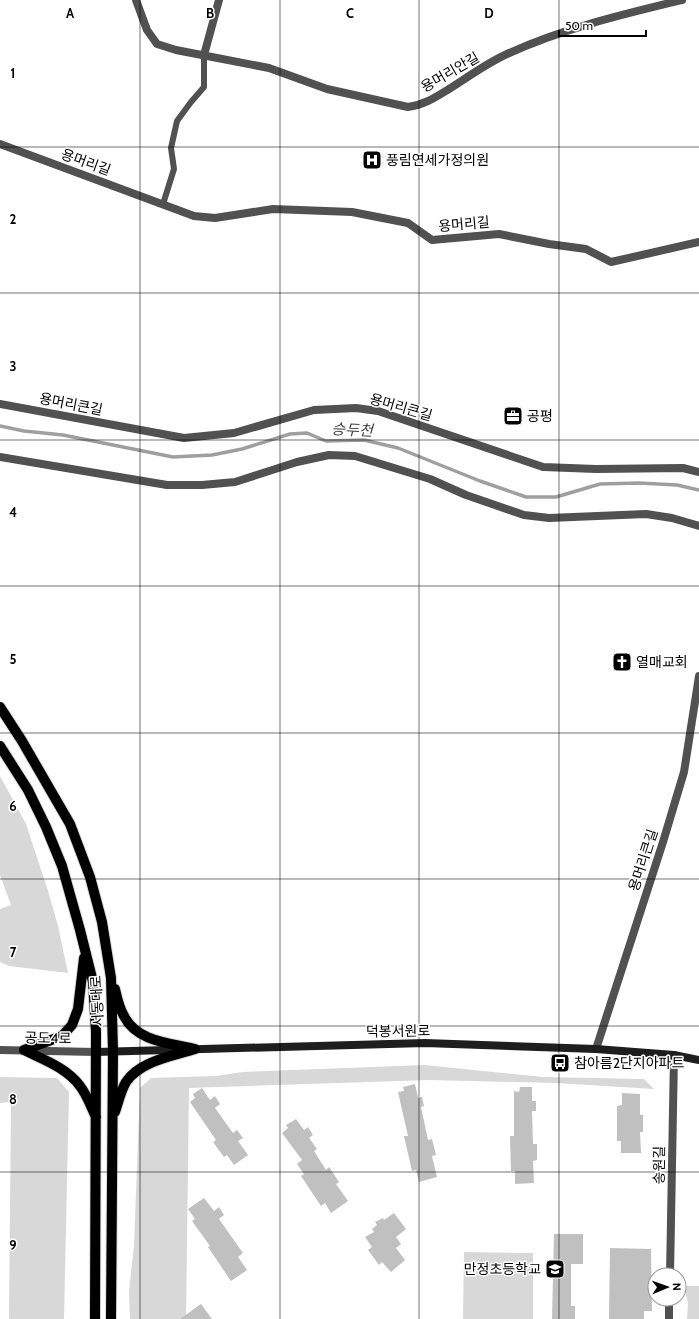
<svg xmlns="http://www.w3.org/2000/svg" width="699" height="1319" font-family="Cabin,'Noto Sans KR',sans-serif">
  <rect width="100%" height="100%" fill="#fff"/>
  <!-- green -->
  <path fill="#d8d8d8" d="M0 776 26 824 48 891 58 926 68 973 9 966 0 962V909L11 905 0 875Z
    M425 1065 543 1077 644 1079 654 1089 556 1083 429 1080 189 1088 186 1319H130L129 1291 134 1246 140 1088 151 1078 216 1076 243 1072Z
    M0 1077 57 1078 69 1092 64 1319H9L11 1102 0 1103Z
    M464 1252 533 1253V1319H463Z
    M684 1286H699V1319H687L688 1303Z"/>
  <g fill="none" stroke-linecap="round" stroke-linejoin="round">
    <!-- stream -->
    <path stroke="#9f9f9f" stroke-width="3.5" d="M0 426 24 431 63 435 173 457 212 455 242 449 290 434 307 433 326 441 364 440 398 448 480 481 526 497H556L600 484 639 483 677 485 699 490"/>
  </g>
  <!-- building -->
  <path fill="#c0c0c0" d="M415 1084 418 1098 422 1097 424 1106 421 1107 428 1140 432 1139 436 1155 432 1156 437 1177 419 1182 416 1170 412 1171 404 1136H408L398 1092 404 1091 403 1087Z
    M520 1087H532V1101H536V1111H532L533 1144H537V1160L533 1161 534 1183 515 1184V1171H511L510 1136H514V1091L519 1092Z
    M202 1088 210 1100 215 1096 220 1104 215 1108 233 1133 237 1130 243 1138 238 1141 248 1155 234 1165 227 1155 224 1157 213 1142 216 1140 190 1102 195 1098 193 1094Z
    M622 1093 640 1094V1115H643V1132H640L641 1153H621V1141H617V1106L622 1105Z
    M296 1119 304 1130 308 1127 313 1135 309 1138 317 1149 314 1151 326 1170 329 1167 339 1182 336 1184 348 1201 331 1213 325 1203 321 1206 301 1176 304 1174 297 1164 302 1160 282 1133 288 1128 286 1125Z
    M204 1198 214 1211 219 1207 224 1215 219 1219 243 1253 238 1257 247 1270 231 1281 208 1247 210 1246 192 1221 195 1219 188 1209Z
    M394 1213 406 1229 396 1237 401 1244 396 1248 405 1260 391 1272 382 1262 379 1265 368 1250 372 1247 365 1237 374 1232 372 1229 377 1225 375 1222 383 1218 384 1220Z
    M554 1234H583V1264H571V1306H575V1319H552Z
    M610 1248 651 1249 652 1311H644V1319H609Z
    M201 1304 212 1319H180Z"/>
  <g fill="none" stroke-linecap="round" stroke-linejoin="round">
    <!-- primary casing -->
    <g stroke="#dbdbdb" stroke-width="12">
      <path id="primary" d="M0 707 22 741 70 824 90 877 102 922 111 978 113 1051 111 1319
        M0 746 28 790 46 827 62 866 80 930 93 982 96 1032 95 1319
        M115 989C117 998 119 1008 124 1016 137 1042 170 1043 195 1049
        M24 1050 62 1036 72 1025 78 1009 84 958
        M24 1050C44 1060 67 1068 80 1086 87 1095 91 1107 96 1117
        M115 1112C118 1103 121 1090 126 1082 140 1061 173 1056 195 1049"/>
    </g>
    <!-- service -->
    <path stroke="#515151" stroke-width="6" d="M163 204 174 169 171 148 177 121 191 102 204 87V55"/>
    <!-- minor -->
    <path stroke="#515151" stroke-width="8" d="M136 0 147 30 157 44 176 50 269 68 327 89 408 107C424 105 436 97 449 89 468 77 487 63 507 54 561 29 624 14 682 0
      M204 55 219 0
      M0 144 194 216 215 218 273 209 352 212 408 223 432 240 499 234 549 244 586 249 611 262 699 242
      M0 457 167 485H202L235 482 297 462 329 455 355 456 430 479 466 495 524 515 549 518 646 514 672 518 699 526
      M0 1050 96 1052
      M670 1275 674 1055
      M669 1319V1299"/>
    <!-- tertiary -->
    <path stroke="#515151" stroke-width="8" d="M0 404 184 438 234 433 314 410 356 408 378 411 543 467 596 469 683 468 699 472
      M596 1049 663 842 684 772 699 676"/>
    <!-- secondary -->
    <path stroke="#1e1e1e" stroke-width="8" d="M96 1052 425 1043 596 1049 674 1055 699 1060"/>
    <!-- primary -->
    <use href="#primary" stroke="#000" stroke-width="10"/>
  </g>
  <!-- grid -->
  <path fill="none" stroke="#000" stroke-width="1" stroke-opacity="0.55" d="M140 0V1319M280 0V1319M419 0V1319M559 0V1319M0 147H699M0 293H699M0 440H699M0 586H699M0 733H699M0 879H699M0 1026H699M0 1172H699"/>
  <!-- icons -->
  <defs>
    <g id="hospital-square" transform="scale(1)"><rect x="-9" y="-9" width="18" height="18" rx="4" fill="#000" stroke="#fff"/><path d="M-5-5h3v3.5h4V-5h3V5h-3V1.5h-4V5h-3Z" fill="#fff"/></g>
    <g id="office-square" transform="scale(1)"><rect x="-9" y="-9" width="18" height="18" rx="4" fill="#000" stroke="#fff"/><path d="M-6-3h4V-5.5h4V-3h4V5H-6ZM-1-4.5V-3h2v-1.5ZM-6 0V1H6V0Z" fill="#fff"/></g>
    <g id="church-square" transform="scale(1)"><rect x="-9" y="-9" width="18" height="18" rx="4" fill="#000" stroke="#fff"/><path d="M-1.2-6h2.4v3.5h3.3v2.4h-3.3V6h-2.4V-.1h-3.3v-2.4h3.3Z" fill="#fff"/></g>
    <g id="bus-square" transform="scale(1)"><rect x="-9" y="-9" width="18" height="18" rx="4" fill="#000" stroke="#fff"/><path d="M-5-6H5V4H4V6H2V4H-2V6H-4V4H-5ZM-3.5-4V0h7V-4ZM-3.5 1.2v1.5H-2V1.2ZM2 1.2v1.5H3.5V1.2Z" fill="#fff"/></g>
    <g id="school-square" transform="scale(1)"><rect x="-9" y="-9" width="18" height="18" rx="4" fill="#000" stroke="#fff"/><path d="M0-5L7-2L0 1L-7-2ZM-4 1L0 2.5L4 1V4Q0 6-4 4Z" fill="#fff"/></g>
  </defs>
  <g fill-rule="evenodd">
    <use href="#hospital-square" x="372" y="160"/>
    <use href="#office-square" x="513" y="416"/>
    <use href="#church-square" x="622" y="662"/>
    <use href="#bus-square" x="560" y="1063"/>
    <use href="#school-square" x="555" y="1269"/>
  </g>
  <g text-anchor="middle" stroke-width="3" stroke-linejoin="round" paint-order="stroke">
    <!-- street labels -->
    <g font-size="14" fill="#000" stroke="#fff">
      <text transform="translate(450 72) rotate(-30)" y="5">용머리안길</text>
      <text transform="translate(86 162) rotate(20)" y="5">용머리길</text>
      <text transform="translate(464 224) rotate(-5)" y="5">용머리길</text>
      <text transform="translate(71 404) rotate(11)" y="5">용머리큰길</text>
      <text transform="translate(401 407) rotate(16)" y="5">용머리큰길</text>
      <text transform="translate(643 860) rotate(-72)" y="5">용머리큰길</text>
      <text transform="translate(97 1001) rotate(-93)" y="5">서동대로</text>
      <text transform="translate(398 1031) rotate(-1)" y="5">덕봉서원로</text>
      <text transform="translate(48 1038) rotate(1)" y="5">공도4로</text>
      <text transform="translate(659 1165) rotate(-89)" y="5">송원길</text>
    </g>
    <!-- poi labels -->
    <g font-size="14" fill="#000" stroke="#fff" text-anchor="start">
      <text x="386" y="165">풍림연세가정의원</text>
      <text x="527" y="421">공평</text>
      <text x="636" y="667">열매교회</text>
      <text x="574" y="1068">참아름2단지아파트</text>
      <text x="541" y="1274" text-anchor="end">만정초등학교</text>
    </g>
    <!-- water labels -->
    <g font-size="15" font-style="italic" fill="#404040" stroke="#fff">
      <text transform="translate(352 430) rotate(3)" y="5">승두천</text>
    </g>
  </g>
  <g font-size="13" text-anchor="middle" font-weight="bold" fill="#000" stroke="#fff" stroke-width="3" stroke-linejoin="round" paint-order="stroke">
    <text x="70" y="18">A</text>
    <text x="210" y="18">B</text>
    <text x="350" y="18">C</text>
    <text x="489" y="18">D</text>
    <text x="13" y="78">1</text>
    <text x="13" y="224">2</text>
    <text x="13" y="371">3</text>
    <text x="13" y="517">4</text>
    <text x="13" y="664">5</text>
    <text x="13" y="811">6</text>
    <text x="13" y="957">7</text>
    <text x="13" y="1104">8</text>
    <text x="13" y="1250">9</text>
  </g>
  <!-- north arrow -->
  <g transform="translate(667 1287) rotate(88)"><circle r="19" fill="#ffffff" stroke="#999999"/>
  <path d="M0-3L7 15L0 10L-7 15Z" fill="#000000"/>
  <text y="-6" font-size="11" font-weight="bold" text-anchor="middle" fill="#000000">N</text>
  </g>
  <!-- scale -->
  <path d="M559 30v6h87v-6" fill="none" stroke="#000000" stroke-width="2"/>
  <text x="565" y="30" font-size="12" fill="#000000" stroke="#ffffff" stroke-width="3" paint-order="stroke">50 m</text>
</svg>
